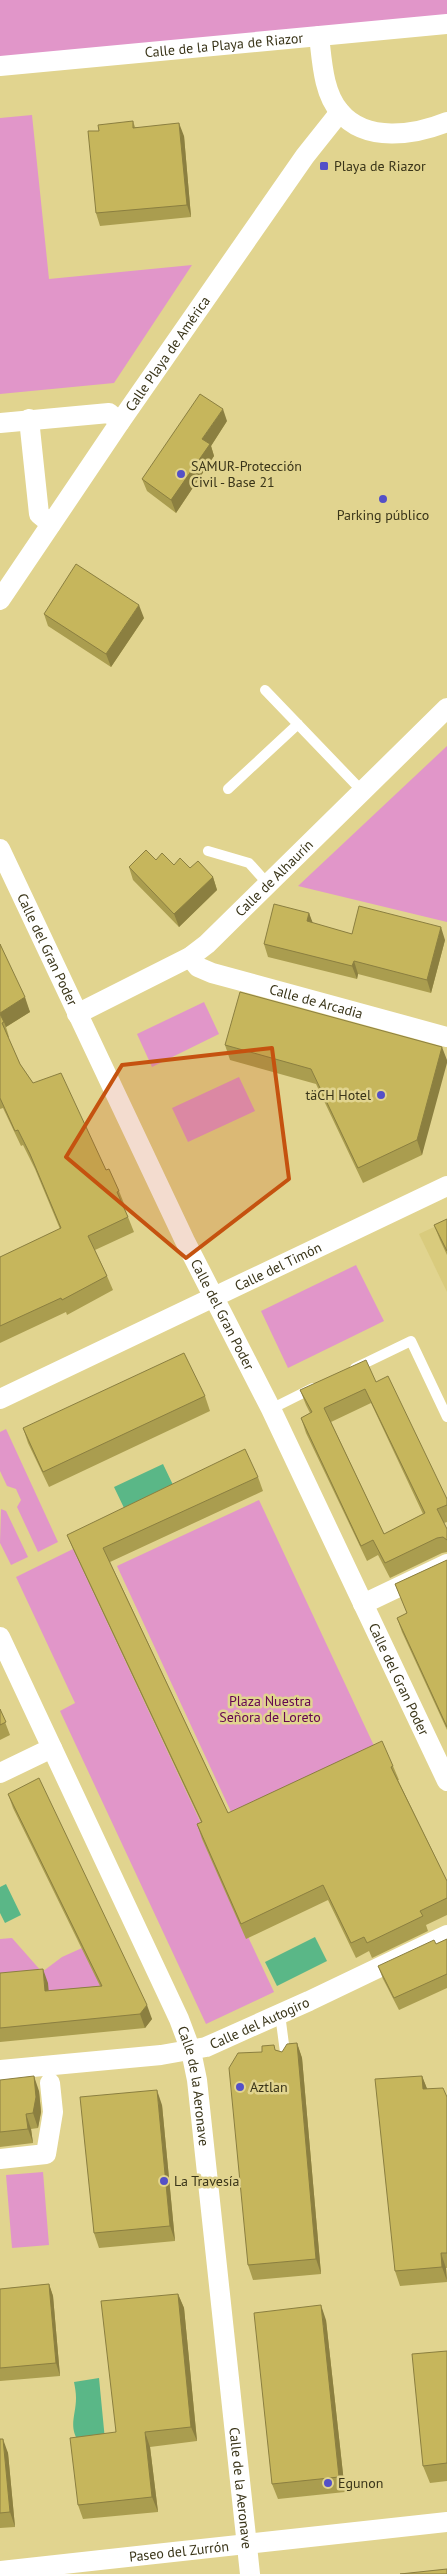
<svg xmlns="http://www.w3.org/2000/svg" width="447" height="2574" font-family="'PT Sans',sans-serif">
  <rect width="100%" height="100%" fill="#e1d48f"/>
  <!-- built -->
  <path fill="#d9cb7d" d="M447 1221V1292L419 1234Z"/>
  <!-- green -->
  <path fill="#e196c9" d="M0 0H447V24L0 66Z
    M32 115 49 279 192 265 114 383 0 394V118Z
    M447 746V922L298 886Z
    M204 1002 219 1034 152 1067 137 1034Z
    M239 1077 255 1111 188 1142 172 1108Z
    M356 1265 384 1321 288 1368 261 1311Z
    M6 1429 58 1542 38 1552 17 1507 21 1500 16 1489 7 1486 0 1471V1432Z
    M259 1500 376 1750 233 1816 117 1566Z
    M1 1509 6 1511 28 1557 11 1565 0 1543Z
    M73 1549 207 1836 202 1839 274 1992 206 2024 60 1711 75 1703 16 1577Z
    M12 1938 42 1972 62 1957 82 1948 106 1997 0 1989V1939Z
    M43 2172 49 2245 12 2248 6 2175Z"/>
  <!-- water -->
  <path fill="#5ab787" d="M163 1464 174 1487 125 1510 114 1487Z
    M6 1884 21 1915 5 1923 0 1913V1887Z
    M315 1937 327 1961 277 1986 265 1962Z
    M99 2378 105 2440 79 2442C68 2427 76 2415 76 2398 76 2393 75 2387 74 2382Z"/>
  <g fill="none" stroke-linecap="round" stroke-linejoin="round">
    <!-- lane -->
    <path stroke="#fff" stroke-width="10" d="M265 690 363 792
      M228 789 298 724
      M208 851 249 863 267 883
      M355 1368 411 1341 447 1417
      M271 1409 313 1388
      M280 2014 286 2060"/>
    <!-- street -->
    <g stroke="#fff" stroke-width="20">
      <path d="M319 36C322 60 323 93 340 112 366 143 415 135 447 122"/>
      <path id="s1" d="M0 66 447 24"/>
      <path d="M29 419 39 514 51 524"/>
      <path d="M0 423 109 413 120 422"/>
      <path id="s2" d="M0 600 120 422 305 156 340 112"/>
      <path id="s3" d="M0 849 185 1241 271 1409 447 1781"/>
      <path id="s4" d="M190 957 198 967 212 973 447 1037"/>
      <path id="s5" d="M77 1014 190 957 207 944 447 708"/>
      <path id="s6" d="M0 1399 447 1186"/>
      <path d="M363 1604 447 1564"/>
      <path id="s7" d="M0 1637 179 2019 191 2051 197 2080 250 2574"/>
      <path d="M0 1773 52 1748"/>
      <path id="s8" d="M0 2070 161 2055 206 2047 309 2001 447 1935"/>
      <path d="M0 2159 46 2154 53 2112 50 2083"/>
      <path id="s9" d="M0 2571 447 2522"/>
    </g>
  </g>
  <!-- wall -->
  <path fill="#aa9d4f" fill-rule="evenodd" d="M133 121 135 127 184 136 191 217 100 226 96 213 99 131Z
    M227 421 211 446 214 456 176 513 147 491 142 479Z
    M44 614 144 618 111 667 48 626Z
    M156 860 174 865 190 868 213 877 217 890 179 927 133 880 129 867Z
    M309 913 312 923 352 934 445 940 431 993 358 974 357 979 268 957 264 944Z
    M0 944 30 1012 6 1027 9 1037H8L20 1064 33 1083 106 1170 119 1191 125 1206H123L128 1217 134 1232 95 1250 107 1276 113 1290 67 1315 66 1312 0 1343V1257L60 1229 35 1169 23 1145 21 1146 3 1108 0 1109Z
    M225 1045 442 1047 422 1155 363 1183 316 1084 230 1060Z
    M447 1219V1255L440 1240 434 1225Z
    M376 1382 447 1499V1522L444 1523 447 1529V1552L442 1553 390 1578 378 1555 367 1561 306 1433 301 1418 310 1413 306 1405 300 1390ZM371 1403 423 1514 384 1534 331 1422Z
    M205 1396 210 1411 49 1487 28 1443 23 1428Z
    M258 1477 263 1491 110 1562 228 1813 393 1766 399 1780H398L447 1881V1915L426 1925 428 1931 372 1958 369 1951 356 1958 328 1900 246 1939 202 1839 197 1824 201 1822 73 1549 67 1535Z
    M447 1560V1730L402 1632 397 1618 407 1613 395 1584Z
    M0 1709 10 1735 0 1740Z
    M8 1794 152 2019 145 2028 0 2042V1973L48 1983V1991L100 1986 13 1808Z
    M447 1939V1988L399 2010 383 1979 378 1966 436 1944Z
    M297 2043 302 2058 321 2274 253 2280 248 2265 262 2052 275 2050 282 2052Z
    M422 2076 427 2089 447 2097V2268H446L447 2282 400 2286 395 2271Z
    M0 2080 39 2091 41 2112 38 2128 31 2129 33 2143 0 2147Z
    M162 2105 175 2241 99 2248 94 2233Z
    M49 2284 53 2296 60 2376 0 2381V2289Z
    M178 2294 184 2308 197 2441 150 2447 158 2512 83 2519 78 2505 116 2432Z
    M326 2320 345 2492 278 2499 272 2484Z
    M447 2351V2481L430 2483 423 2466Z
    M0 2439 8 2453 15 2527 0 2528Z"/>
  <!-- shaded-wall -->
  <path fill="#8b7f40" d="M179 123 184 136 191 217 187 205Z
    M223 409 227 421 211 446 214 456 176 513 171 500 202 439Z
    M139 605 144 618 111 667 106 654Z
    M213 877 217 890 179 927 174 914Z
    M309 913 314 926 307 921Z
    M441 927 445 940 431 993 427 980Z
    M354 961 358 974 357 979 352 966Z
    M25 997 30 1012 6 1027 4 1022H3L0 1013Z
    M442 1047 447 1060V1063L422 1155 417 1140Z
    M43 1969 48 1983 50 2005 45 1991Z
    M147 2005 152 2019 145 2028 140 2014Z
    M297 2043 302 2058 321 2274 316 2259Z
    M34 2076 39 2091 41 2112 38 2128 33 2113Z
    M422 2076 428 2091 423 2089Z
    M157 2090 162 2105 175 2241 170 2226Z
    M26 2114 31 2129 33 2143 28 2129Z
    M441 2253 446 2268 447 2281 442 2267Z
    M49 2284 53 2296 60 2376 56 2363Z
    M178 2294 184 2308 197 2441 191 2427Z
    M321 2305 326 2320 345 2492 339 2477Z
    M145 2432 150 2447 158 2512 152 2497Z
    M3 2439 8 2453 15 2527 10 2512Z"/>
  <!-- building -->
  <path fill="#c6b65c" stroke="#8b7f40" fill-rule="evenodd" d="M133 121V128L179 123 187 205 96 213 88 131H99L98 125Z
    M200 394 223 409 202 439 210 444 171 500 142 479Z
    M76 564 139 605 106 654 44 614Z
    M146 850 156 860 162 853 174 865 180 858 190 868 198 861 213 877 174 914 129 867Z
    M274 904 309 913 307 921 352 934 359 906 441 927 427 980 354 961 352 966 264 944Z
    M0 944 25 997 0 1013Z
    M240 992 442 1047 417 1140 358 1168 311 1069 225 1045Z
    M0 1014 4 1022 2 1023 20 1064 33 1083 61 1073 106 1170 109 1169 119 1191 117 1192 128 1217 88 1236 107 1276 62 1300 61 1298 0 1326V1257L61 1228 30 1154 18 1130 15 1131 0 1098Z
    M447 1219V1251L434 1225Z
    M184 1353 205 1396 43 1472 23 1428Z
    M366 1360 376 1382 388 1376 447 1499V1505L437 1509 447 1529V1540L443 1537 437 1538 385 1563 373 1540 361 1546 301 1418 312 1412 300 1390ZM365 1389 425 1513 384 1534 324 1408Z
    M245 1449 258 1477 103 1548 228 1813 382 1741 393 1766 391 1767 447 1881V1898L420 1911 423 1916 367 1943 364 1937 351 1943 323 1885 241 1924 197 1824 202 1822 67 1535Z
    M447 1560V1727L397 1618 407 1613 395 1584Z
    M0 1709 6 1722 0 1725Z
    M39 1778 147 2005 140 2014 0 2028V1973L43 1969 45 1991 102 1986 8 1794Z
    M447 1939V1974L394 1998 378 1966 434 1940 436 1944Z
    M297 2043 316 2259 248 2265 229 2068 238 2053 262 2052V2046L274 2045 275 2050 282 2052 287 2044Z
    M34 2076 36 2097 33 2113 26 2114 28 2129 0 2132V2080Z
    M422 2076 423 2089 443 2088 447 2097V2253H441L442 2267 395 2271 375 2079Z
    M157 2090 170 2226 94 2233 80 2097Z
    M49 2284 56 2363 0 2368V2289Z
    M178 2294 191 2427 145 2432 152 2497 78 2505 70 2438 116 2432 101 2301Z
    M321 2305 339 2477 272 2484 254 2313Z
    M447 2351V2463L423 2466 412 2354Z
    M0 2439H3L10 2512 0 2513Z
    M447 2569V2574H400Z"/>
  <!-- marked area -->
  <path fill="#c5520f" fill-opacity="0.2" stroke="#c5520f" stroke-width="4" stroke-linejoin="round" d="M272 1048 289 1179 186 1258 66 1157 122 1065Z"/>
  <!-- markers -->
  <g fill="#5450c7" stroke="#e1d48f" stroke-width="2">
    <rect x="319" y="161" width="10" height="10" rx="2.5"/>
    <circle cx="181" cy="474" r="5"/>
    <circle cx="383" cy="499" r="5"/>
    <circle cx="381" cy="1095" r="5"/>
    <circle cx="240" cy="2087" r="5"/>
    <circle cx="164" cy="2181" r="5"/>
    <circle cx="328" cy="2483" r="5"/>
  </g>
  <g text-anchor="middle" stroke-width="5" stroke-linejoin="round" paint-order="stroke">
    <!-- street labels -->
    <g font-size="14" fill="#3a3519" stroke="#e1d48f">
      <text dy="5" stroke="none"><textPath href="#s1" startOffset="225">Calle de la Playa de Riazor</textPath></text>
      <text dy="5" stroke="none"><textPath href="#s2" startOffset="298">Calle Playa de América</textPath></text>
      <text dy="5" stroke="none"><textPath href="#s5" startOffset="242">Calle de Alhaurín</textPath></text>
      <text dy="5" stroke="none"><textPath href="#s3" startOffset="111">Calle del Gran Poder</textPath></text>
      <text dy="5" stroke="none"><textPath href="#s4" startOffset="136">Calle de Arcadia</textPath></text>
      <text dy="5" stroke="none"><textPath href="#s6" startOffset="308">Calle del Timón</textPath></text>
      <text dy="5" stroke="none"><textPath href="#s3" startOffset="516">Calle del Gran Poder</textPath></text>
      <text dy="5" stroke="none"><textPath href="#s3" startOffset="921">Calle del Gran Poder</textPath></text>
      <text dy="5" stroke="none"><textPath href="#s8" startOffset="266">Calle del Autogiro</textPath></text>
      <text dy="5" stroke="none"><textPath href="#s7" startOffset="491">Calle de la Aeronave</textPath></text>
      <text dy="5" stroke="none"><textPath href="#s7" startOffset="896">Calle de la Aeronave</textPath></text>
      <text dy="5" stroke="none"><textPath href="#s9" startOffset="180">Paseo del Zurrón</textPath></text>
    </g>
    <!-- poi labels -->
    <g font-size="14" fill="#3a3519" stroke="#e1d48f" text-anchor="start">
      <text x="334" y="171">Playa de Riazor</text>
      <text x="191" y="471">SAMUR-Protección<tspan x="191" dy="16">Civil - Base 21</tspan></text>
      <text x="383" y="520" text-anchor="middle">Parking público</text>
      <text x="371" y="1100" text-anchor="end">täCH Hotel</text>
      <text x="250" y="2092">Aztlan</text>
      <text x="174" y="2186">La Travesía</text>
      <text x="338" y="2488">Egunon</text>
    </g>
    <!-- park labels -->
    <g font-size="14" fill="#630650" stroke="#e1d48f">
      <text x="270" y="1706">Plaza Nuestra<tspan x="270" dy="16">Señora de Loreto</tspan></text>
    </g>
  </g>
</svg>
